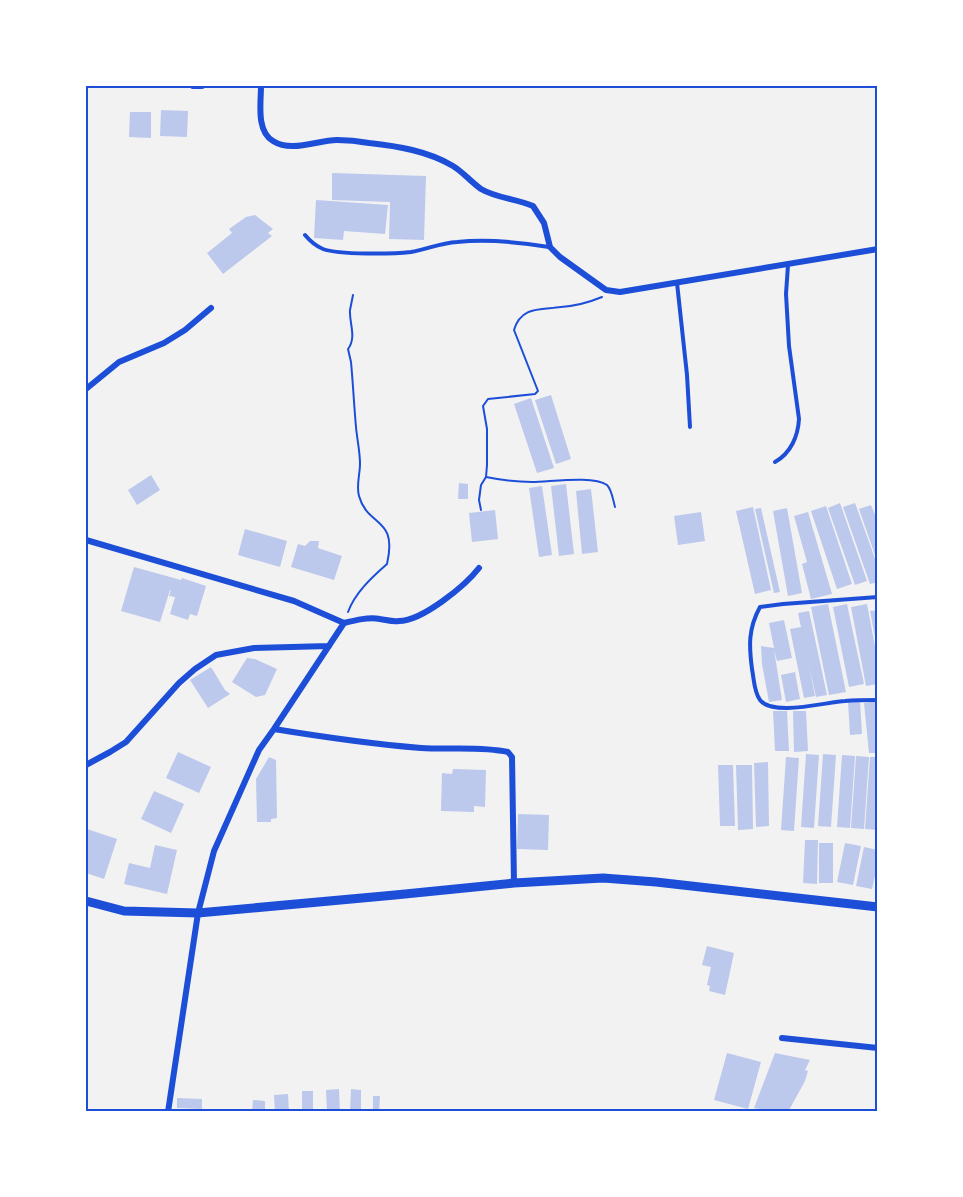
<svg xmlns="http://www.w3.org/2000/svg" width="963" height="1197" font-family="Commissioner,sans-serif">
  <rect width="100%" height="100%" fill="#f2f2f2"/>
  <!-- building -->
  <path fill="#bdc9ec" d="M161 110 188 111 187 137 160 136Z
    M130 112H151V138L129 137Z
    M332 173 426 176 424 240 389 239 390 202 332 200Z
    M316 200 388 205 385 234 344 231 343 240 314 238Z
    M255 215 273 229 268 233 272 236 223 274 207 253 232 233 229 229 246 217Z
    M551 395 571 459 556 464 535 400Z
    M531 398 554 468 537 473 514 404Z
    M151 475 160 490 137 505 128 490Z
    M459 483 468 484V499H458Z
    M566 484 574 554 559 556 551 486Z
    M542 486 552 555 539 557 529 488Z
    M591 489 598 552 582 554 576 491Z
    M840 503 867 581 855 585 828 508Z
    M855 503 878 567V582L870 584 843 507Z
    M871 505 878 522 877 561 859 509Z
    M826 506 852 584 837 589 811 511Z
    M753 507 771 590 755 594 736 511Z
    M761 508 780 592 774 593 755 509Z
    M787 508 802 593 788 596 773 511Z
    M495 510 498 539 472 542 469 513Z
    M701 512 705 541 678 545 674 516Z
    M808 512 832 594 811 599 802 564 807 562 794 516Z
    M245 529 287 541 280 567 238 555Z
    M310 541H319L318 548 342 556 334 580 291 567 298 544 305 546Z
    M134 567 181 580 182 578 206 586 197 616 190 614 188 620 170 614 175 597 169 596 171 590H170L160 622 121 611Z
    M828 604 846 692 829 695 811 607Z
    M847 604 864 684 849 687 833 607Z
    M867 604 878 662V684L866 686 851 607Z
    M878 610V643H876L870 611Z
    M809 611 827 695 816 697 809 665 815 696 804 698 790 629 801 627 798 613Z
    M784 620 792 658 777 661 774 650 782 700 769 702 762 664 761 646 774 648 769 623Z
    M247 658 255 659 277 669 265 695 256 697 232 682Z
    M211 667 225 690 230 694 208 708 190 680Z
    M795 672 800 699 786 702 781 675Z
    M860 701 862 734 850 735 848 702Z
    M878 701V753H869L864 703Z
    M773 711H787L789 751H775Z
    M793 711H806L808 751 794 752Z
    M178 752 211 767 199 793 166 778Z
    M806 754 819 755 814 828 801 827Z
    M823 754 836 755 831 827 818 826Z
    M842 755 855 756 850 828 837 827Z
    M856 756 869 757 864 829 851 828Z
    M269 757 276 760 277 818 271 819V822H257L256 779Z
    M786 757 799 758 794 831 781 830Z
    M870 757H878V830L865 829Z
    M768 762 769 826 756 827 754 763Z
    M718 765H733L735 826H720Z
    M736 765H752L753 829 738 830Z
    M453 769 486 770 485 807 474 806V812L441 811 442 773 452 774Z
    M154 791 184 804 171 833 141 819Z
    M518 814 549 815 548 850 517 849Z
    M87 829 117 839 104 879 86 873Z
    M805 840H818L817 884 803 883Z
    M819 843H833V883H819Z
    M845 843 861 846 853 885 837 882Z
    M155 845 177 850 167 894 124 884 129 863 150 868Z
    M864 847 878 850V862L872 889 856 886Z
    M707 946 734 953 725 995 709 991 710 986 707 985 711 967 702 965Z
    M727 1053 761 1062 748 1109 714 1100Z
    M775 1053 810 1060 805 1070 808 1071 805 1081 788 1112H775L754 1108Z
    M339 1089 340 1112H327L326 1090Z
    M351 1089 361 1090V1112H350Z
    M302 1091H313V1112H302Z
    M288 1094 289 1112H275L274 1095Z
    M373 1096H380L379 1112H373Z
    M177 1098 202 1099V1109L177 1108Z
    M253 1100 265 1101V1112H252Z"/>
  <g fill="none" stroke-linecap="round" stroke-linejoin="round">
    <!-- path -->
    <path stroke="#1d4ed8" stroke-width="2" d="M486 477C501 480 517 482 532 482 550 482 593 475 607 485 612 490 613 500 615 507
      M481 510 479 500 481 485 486 477 487 465V429L483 406 488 399 535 394 538 391 514 330C521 306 540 310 561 307 574 306 590 302 602 297
      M348 612C355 593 371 578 387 564 398 516 368 528 359 496 356 486 360 474 360 464 360 451 357 439 356 427 354 405 353 383 351 362L348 349C357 337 349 323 350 310 351 305 352 300 353 295"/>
    <!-- service -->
    <path stroke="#1d4ed8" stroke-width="4" d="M305 235C310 241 316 246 323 249 339 255 393 254 411 252 427 249 441 243 457 242 488 239 519 242 549 247
      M677 283 687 375 690 427
      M775 462C791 453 798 436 799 419L789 346 786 294 788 265
      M878 597 783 604 760 607C748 629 749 646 752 669 754 679 754 692 760 700 773 717 826 702 845 701 856 700 867 700 878 700"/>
    <!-- minor -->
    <path stroke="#1d4ed8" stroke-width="6" d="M193 86H202
      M261 86C261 103 256 131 273 141 292 153 317 140 337 140 347 140 358 141 369 143 397 146 428 151 453 166 463 172 471 182 481 189 496 198 517 199 533 206L544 223 550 247 560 257 606 290 620 292 878 249
      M86 389 119 362 164 343 185 330 211 308
      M86 540 294 601 344 623
      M274 729C323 737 372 744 421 748 450 750 480 746 508 752L512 757 514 883
      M86 765 110 752 126 742 179 683 195 669 216 655 254 648 329 646
      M782 1038 878 1048
      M168 1112 198 913 214 851 259 750 274 729 344 623C356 620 368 617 380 619 387 620 392 622 399 621 422 621 465 586 479 568"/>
    <!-- secondary -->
    <path stroke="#1d4ed8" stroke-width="9" d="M86 901 124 911 198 913 395 895 514 883 603 878 656 882 878 907"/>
  </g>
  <!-- border -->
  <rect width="963" height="1197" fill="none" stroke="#ffffff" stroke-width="174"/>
  <rect x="87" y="87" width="789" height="1023" fill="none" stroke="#1d4ed8" stroke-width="2"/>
</svg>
